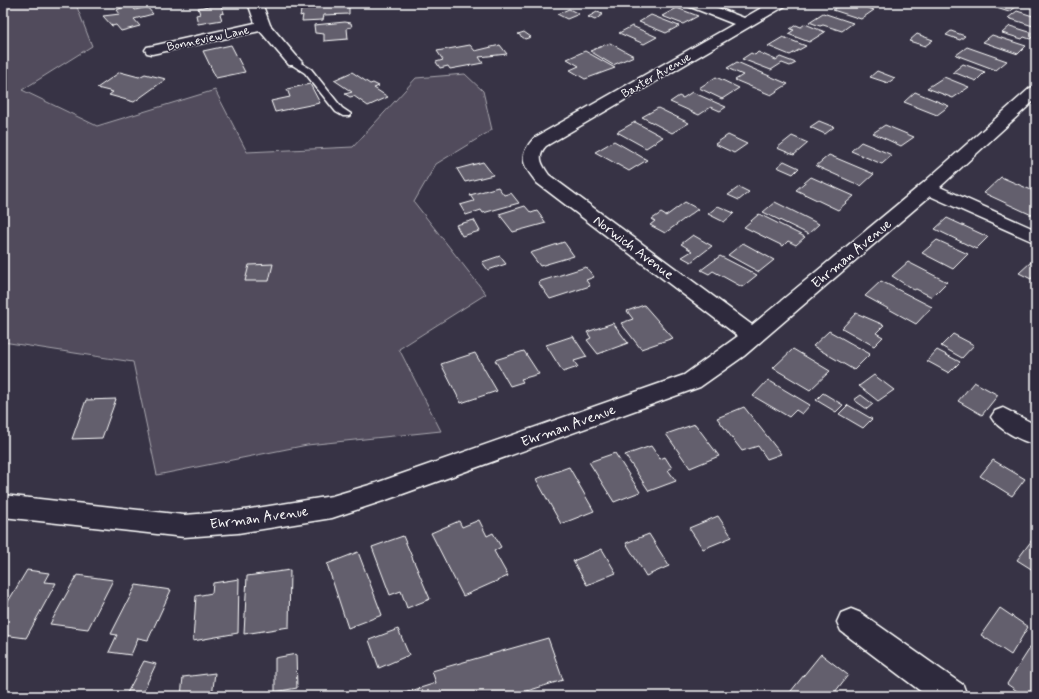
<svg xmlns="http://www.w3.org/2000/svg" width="1039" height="699" font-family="Mynerve,sans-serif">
  <rect width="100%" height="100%" fill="#373345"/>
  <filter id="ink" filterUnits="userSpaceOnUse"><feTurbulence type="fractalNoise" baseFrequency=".025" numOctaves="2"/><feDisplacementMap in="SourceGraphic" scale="8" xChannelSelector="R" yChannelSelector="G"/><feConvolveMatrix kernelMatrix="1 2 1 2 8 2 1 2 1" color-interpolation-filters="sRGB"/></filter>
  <g filter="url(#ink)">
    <!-- green -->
    <path fill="#514c5c" stroke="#a8a6ae" d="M3 3H88L77 7 92 46 22 90 97 126 215 90 247 152 353 147 416 78 465 74 483 91 492 130 436 164 414 202 486 294 399 349 441 431 307 445 157 475 133 362 3 342Z"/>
    <!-- building -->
    <path fill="#635f6d" stroke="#fff" d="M633 3H648L640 7 632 4Z
      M843 3H853L874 10 861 19 833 10Z
      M860 3H888L883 7 878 5 874 8Z
      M998 3H1005L1016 7 1009 12 993 7Z
      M220 4 224 13 220 14 222 20 198 24 196 15 200 14 198 8Z
      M342 4V7H349V14L324 15 323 20 302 21 303 15 300 16 302 5Z
      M126 6H133L135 10 147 7 153 14 134 19 140 26 121 31 116 25 112 26 103 16 120 14 117 10Z
      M677 8 698 16 683 24 662 16Z
      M569 9 579 14 567 19 557 14Z
      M1017 11 1036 17V27L1008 18Z
      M597 12 603 14 595 20 588 17Z
      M823 13 853 23 842 31 823 25 820 26 809 22Z
      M651 15 679 26 666 33 639 22Z
      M345 22 351 23 352 27 347 28 348 39 324 41V34L315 33 314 25Z
      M805 24 825 32 809 42 788 34 794 30 790 29 796 25 801 27Z
      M632 26 657 37 644 44 619 33Z
      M1010 26 1036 34 1030 39 1024 37 1022 39 1002 33Z
      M951 31 965 36 960 40 946 35Z
      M524 32 531 37 525 39 518 34Z
      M917 34 933 40 925 46 909 41Z
      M992 35 1026 46 1018 54 983 42Z
      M783 37 806 46 790 55 768 46Z
      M610 43 634 56 613 65 590 51Z
      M231 45 245 72 216 78 203 51Z
      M470 45 475 51 500 45 507 54 479 57 483 63 450 69 448 66 440 68 436 62 443 60 437 51Z
      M967 47 1007 61 996 70 956 55Z
      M585 51 615 68 585 79 570 70 579 66 567 59Z
      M758 52 776 60 780 57 796 63 790 66 782 63 771 70 742 59 751 53 755 55Z
      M737 62 788 84 771 95 735 80 743 75 727 68Z
      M963 64 985 72 976 81 953 72Z
      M877 71 895 78 888 83 870 77Z
      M120 72 139 77 145 74 166 79 134 102 109 95 113 92 97 88Z
      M352 72 370 84 373 83 379 86 374 88 388 97 368 106 354 96 350 97 345 94 352 92 334 80Z
      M716 77 739 88 722 99 699 88Z
      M944 77 969 87 953 98 927 88Z
      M310 84 320 103 275 112 271 101 290 97 287 89Z
      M692 92 726 107 720 111 711 107 699 115 670 102 679 96 683 98Z
      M915 92 949 106 937 115 904 102Z
      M658 108 689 123 672 133 642 117Z
      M819 121 834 127 825 134 810 127Z
      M635 122 663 137 646 148 617 132Z
      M885 125 914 137 901 146 873 133Z
      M728 135 747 144 734 153 715 144Z
      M792 136 808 143 794 155 777 148Z
      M614 141 647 160 629 171 595 152Z
      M861 142 892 155 882 164 851 151Z
      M829 155 874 174 861 186 816 166Z
      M784 161 799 168 793 174 777 167Z
      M483 162 493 175 465 182 457 169Z
      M811 177 854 196 838 210 796 190Z
      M1001 177 1036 192V217L984 193Z
      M498 187 504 195 511 193 519 203 483 213 481 210 466 215 460 205 474 201 470 195Z
      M739 187 749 192 739 200 728 195Z
      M685 202 698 209 665 233 650 225 655 221 652 219 661 213 666 216Z
      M775 202 819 224 808 234 763 212Z
      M525 206 531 213 537 211 546 223 513 232 499 214Z
      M718 206 734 213 724 222 708 214Z
      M759 214 805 237 796 245 788 241 783 246 744 227Z
      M947 218 988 237 976 249 935 229Z
      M474 220 480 231 462 236 456 225Z
      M693 235 712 246 691 262 682 257 692 251 681 244Z
      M937 240 968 254 953 269 922 253Z
      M564 242 574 256 540 266 530 253Z
      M743 243 774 260 759 272 728 255Z
      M500 256 506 264 488 270 482 262Z
      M720 256 757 275 742 287 713 271 709 274 701 270Z
      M908 262 947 282 932 297 916 289 914 290 892 276Z
      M1031 262 1036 264V273L1031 279 1019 273Z
      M273 264 269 281H245L249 265Z
      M586 267 594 277 586 280 590 286 550 299 538 282Z
      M881 281 932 307 916 324 865 296Z
      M644 305 673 338 641 349 621 323 633 319 627 311Z
      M856 313 884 325 876 333 883 337 874 346 842 328Z
      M613 323 628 343 598 354 587 340 591 338 587 332Z
      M829 331 870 354 854 370 813 346Z
      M953 334 974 345 962 358 941 346Z
      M573 336 587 357 574 361 578 367 563 372 546 345Z
      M793 349 830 371 810 390 773 368Z
      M937 350 960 362 949 373 927 361Z
      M524 351 539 374 521 379 523 382 510 386 495 360Z
      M475 353 497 391 461 403 441 364Z
      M874 375 894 390 878 401 859 386Z
      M768 380 810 405 802 414 796 410 789 417 753 396Z
      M974 382 998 395 982 415 958 401Z
      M823 393 843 405 836 412 816 400Z
      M861 395 873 404 867 409 854 400Z
      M116 399 102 438 72 439 86 400Z
      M848 405 872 419 863 428 839 414Z
      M744 407 781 454 767 459 758 446 742 451 717 418Z
      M695 424 719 456 690 468 666 434Z
      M651 446 660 459 665 457 672 468 668 470 676 481 649 491 625 455Z
      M615 453 640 492 614 502 589 462Z
      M993 460 1025 479 1012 496 980 476Z
      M569 467 594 511 561 524 536 479Z
      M718 516 732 537 703 549 689 528Z
      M479 520 487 536 493 533 501 547 494 551 508 576 463 596 431 533 459 521 462 527Z
      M649 534 669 566 646 576 626 543Z
      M403 536 430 599 407 608 401 591 390 595 372 547Z
      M1032 540 1036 543V572L1017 560Z
      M602 549 616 573 587 585 573 561Z
      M358 552 382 615 348 628 327 564Z
      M27 570 49 573 44 582 56 583 26 638 3 635V610Z
      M290 570 289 627 244 634 247 576Z
      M77 575 113 580 88 629 50 624Z
      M239 579 238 633 193 641 196 596 212 593 213 583Z
      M136 585 171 590 148 640 138 638 131 655 109 652 117 635 111 634Z
      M1000 608 1028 627 1011 655 981 635Z
      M398 629 409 655 379 668 369 640Z
      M548 638 563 680 511 696H395L436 683 432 671Z
      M1032 645 1036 648V696H1024L1007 684Z
      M296 654 297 688 275 692V658Z
      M821 654 848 675 832 696H787Z
      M144 661 156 664 141 696 127 693Z
      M215 673 212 696H181L183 677Z"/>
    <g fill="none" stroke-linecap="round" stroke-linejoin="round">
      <!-- lane casing -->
      <g stroke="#fff" stroke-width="3">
        <path id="lane" d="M294 59 311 69 342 108 351 114 349 116H343L336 112 305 73 291 64V60Z"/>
      </g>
      <!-- street casing -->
      <g stroke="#fff" stroke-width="3">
        <path id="street" d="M248 3H262L270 25 299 59 302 62 299 65H289L260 31 152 54 147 53 145 50 147 47 152 46 255 23Z
          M686 3H705L744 18 770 3H787L785 6 546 146C536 156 542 165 549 175L752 325 922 184 1030 88 1036 86V99L940 187 1036 230V243L930 196 744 356 700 387 386 500 332 518 238 533 184 537 3 517V495L184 515 238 511 332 496 376 483 684 375 738 336 537 183C523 165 517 157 534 138L734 24 688 6Z
          M1003 408 1036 425V445C1022 441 998 430 991 417L995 411Z
          M851 609 861 613 963 685 967 696H927L841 631 837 622 841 613Z"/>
      </g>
      <!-- lane -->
      <use href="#lane" fill="#2f2a3d" fill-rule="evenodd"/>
      <!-- street -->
      <use href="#street" fill="#2f2a3d" fill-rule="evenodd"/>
    </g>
  </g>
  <g text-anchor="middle" stroke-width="3" stroke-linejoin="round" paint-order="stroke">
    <!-- far-street labels -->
    <g font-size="12" fill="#fff" stroke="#2f2a3d">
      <text transform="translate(208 38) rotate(-12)" y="4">Bonneview Lane</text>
      <text transform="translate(656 75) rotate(-30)" y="4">Baxter Avenue</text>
    </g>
    <!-- street labels -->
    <g font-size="14" fill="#fff" stroke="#2f2a3d">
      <text transform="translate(634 247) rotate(37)" y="5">Norwich Avenue</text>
      <text transform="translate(851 253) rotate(-40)" y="5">Ehrman Avenue</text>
      <text transform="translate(568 425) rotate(-20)" y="5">Ehrman Avenue</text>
      <text transform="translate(259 517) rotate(-8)" y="5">Ehrman Avenue</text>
    </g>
  </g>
  <!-- margin -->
  <rect width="1039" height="699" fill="none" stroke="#2f2a3d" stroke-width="16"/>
  <rect x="8" y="8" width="1023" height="683" fill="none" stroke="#fff" stroke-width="1.5" filter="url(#ink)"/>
</svg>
